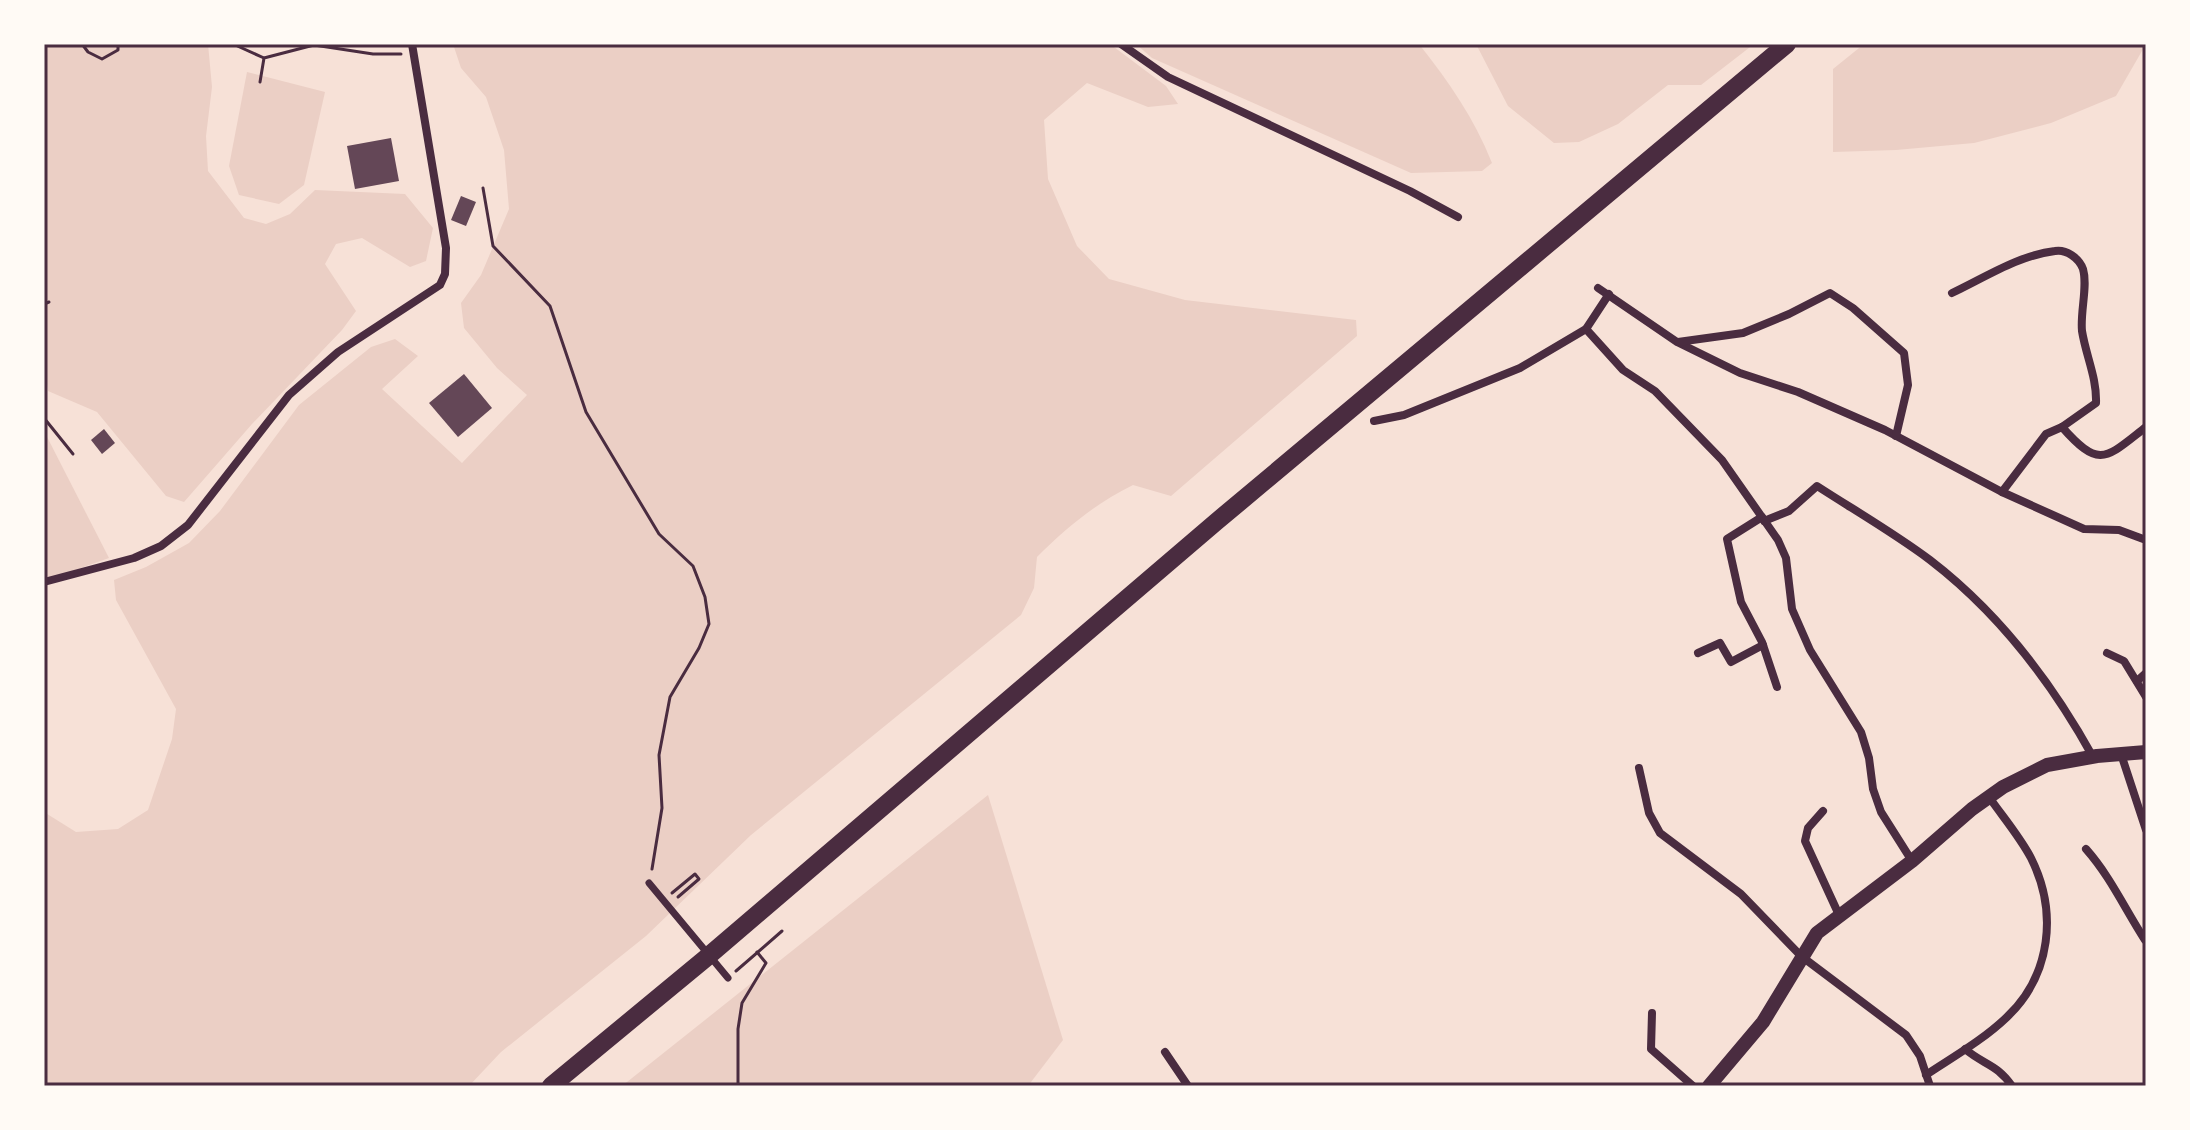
<svg xmlns="http://www.w3.org/2000/svg" width="2190" height="1130" font-family="Cabin,sans-serif">
  <style>
    .green { fill: #ebcfc5 }
    .building { fill: #644757 }
    .lines { fill: none; stroke-linecap: round; stroke-linejoin: round }
    .path { stroke: #4a2c40; stroke-width: 3 }
    .pedestrian { stroke: #4a2c40; stroke-width: 7 }
    .minor { stroke: #4a2c40; stroke-width: 8 }
    .tertiary { stroke: #4a2c40; stroke-width: 14 }
    .trunk { stroke: #4a2c40; stroke-width: 18 }
    .neatline { fill: none; stroke: #4a2c40; stroke-width: 3 }
  </style>
  <rect width="100%" height="100%" fill="#f7e1d7"/>
  <g class="green">
    <path d="M44,44H208L212,87L206,136L208,171L244,218L266,224L290,214L315,190L405,194L433,228L426,261L410,267L362,238L336,244L325,264L356,311L342,330L252,424L184,502L166,496L97,412L48,391L44,364Z"/>
    <path d="M453,44H1110L1166,86L1178,104L1148,107L1087,83L1044,120L1048,179L1077,246L1109,279L1185,300L1356,320L1357,336L1171,496L1133,485C1096,503 1066,528 1037,557L1034,588L1021,615L751,835L646,936L501,1052L469,1086H44V812L76,832L118,829L148,810L172,739L176,709L116,600L114,580L146,567L189,543L220,511L299,405L371,347L395,339L418,356L382,389L462,463L527,395L497,368L464,328L461,303L481,275L509,209L504,150L486,97L461,68Z"/>
    <path d="M1136,44H1419C1449,82 1474,118 1492,163L1482,171L1411,173L1152,58Z"/>
    <path d="M1476,44H1754L1701,85H1668L1618,124L1579,142L1554,143L1508,106Z"/>
    <path d="M1864,44H2146L2116,96L2051,123L1974,143L1896,150L1833,152V69Z"/>
    <path d="M247,72L325,92L304,185L279,204L239,195L229,166Z"/>
    <path d="M44,431L109,558L44,581Z"/>
    <path d="M988,795L1063,1040L1028,1086H622Z"/>
  </g>
  <g class="building">
    <path d="M391,138L399,181L355,189L347,146Z"/>
    <path d="M461,196L476,202L466,226L451,220Z"/>
    <path d="M464,374L492,408L458,437L429,403Z"/>
    <path d="M104,429L115,443L102,454L91,440Z"/>
  </g>
  <g class="lines">
    <g class="path">
      <path d="M82,44L88,52L102,59L118,50V44"/>
      <path d="M197,44H225"/>
      <path d="M233,44L264,58"/>
      <path d="M260,82L264,58L314,45L373,54H401"/>
      <path d="M483,188L493,246L550,306L586,412L659,534L693,566L705,597L709,624L699,648L670,697L659,755L662,808L652,869"/>
      <path d="M44,304L49,302"/>
      <path d="M44,418L73,454"/>
      <path d="M672,893L695,874L699,879L678,897"/>
      <path d="M736,971L782,931"/>
      <path d="M738,1086V1029L742,1003L766,963L757,952"/>
    </g>
    <path class="pedestrian" d="M649,883L728,978"/>
    <g class="minor">
      <path d="M1121,44L1168,77L1410,191L1458,217"/>
      <path d="M1598,288L1677,342L1740,373L1798,392L1885,430L2002,492L2084,529L2119,530L2146,540"/>
      <path d="M1952,293C1984,278 2019,255 2055,251C2066,249 2079,258 2083,269C2088,286 2080,312 2082,331C2086,356 2097,378 2096,403L2062,427L2046,434L2002,492"/>
      <path d="M1586,329L1623,370L1655,391L1722,460L1778,540L1786,558L1792,609L1810,650L1861,732L1869,758L1873,789L1881,812L1912,861"/>
      <path d="M1678,342L1743,333L1789,314L1830,293L1853,308L1904,353L1908,385L1896,436"/>
      <path d="M1374,421L1404,415L1520,368L1586,329L1609,294"/>
      <path d="M2062,427C2100,470 2106,458 2146,427"/>
      <path d="M1762,517L1727,539L1741,602L1762,642L1777,687"/>
      <path d="M1764,521L1789,511L1817,486C1854,510 1894,533 1930,560C1999,613 2051,681 2093,757"/>
      <path d="M44,582L134,558L161,546L188,525L289,395L338,352L440,285L445,274L446,248L412,44"/>
      <path d="M1698,653L1720,643L1731,662L1763,645"/>
      <path d="M2107,653L2124,661L2146,697"/>
      <path d="M2137,681L2146,673"/>
      <path d="M2121,754L2146,830"/>
      <path d="M1639,768L1649,813L1660,833L1741,894L1801,956L1906,1035L1920,1056L1930,1086"/>
      <path d="M1823,811L1808,828L1805,841L1839,915"/>
      <path d="M2086,849C2110,876 2125,909 2145,940"/>
      <path d="M1652,1013L1651,1049L1693,1086"/>
      <path d="M1965,1049C1984,1065 1997,1064 2012,1086"/>
      <path d="M1165,1052L1188,1086"/>
      <path d="M1926,1075C1953,1057 1983,1040 2007,1017C2051,975 2058,912 2031,858C2020,837 2003,817 1989,797"/>
    </g>
    <path class="tertiary" d="M1709,1086L1763,1022L1817,933L1912,861L1972,809L2003,787L2047,765L2097,756L2146,752"/>
    <path class="trunk" d="M551,1086L706,958L1216,522L1787,44"/>
  </g>
  <rect width="2190" height="1130" fill="none" stroke="#fffaf5" stroke-width="92"/>
  <rect x="46" y="46" width="2098" height="1038" class="neatline"/>
</svg>
